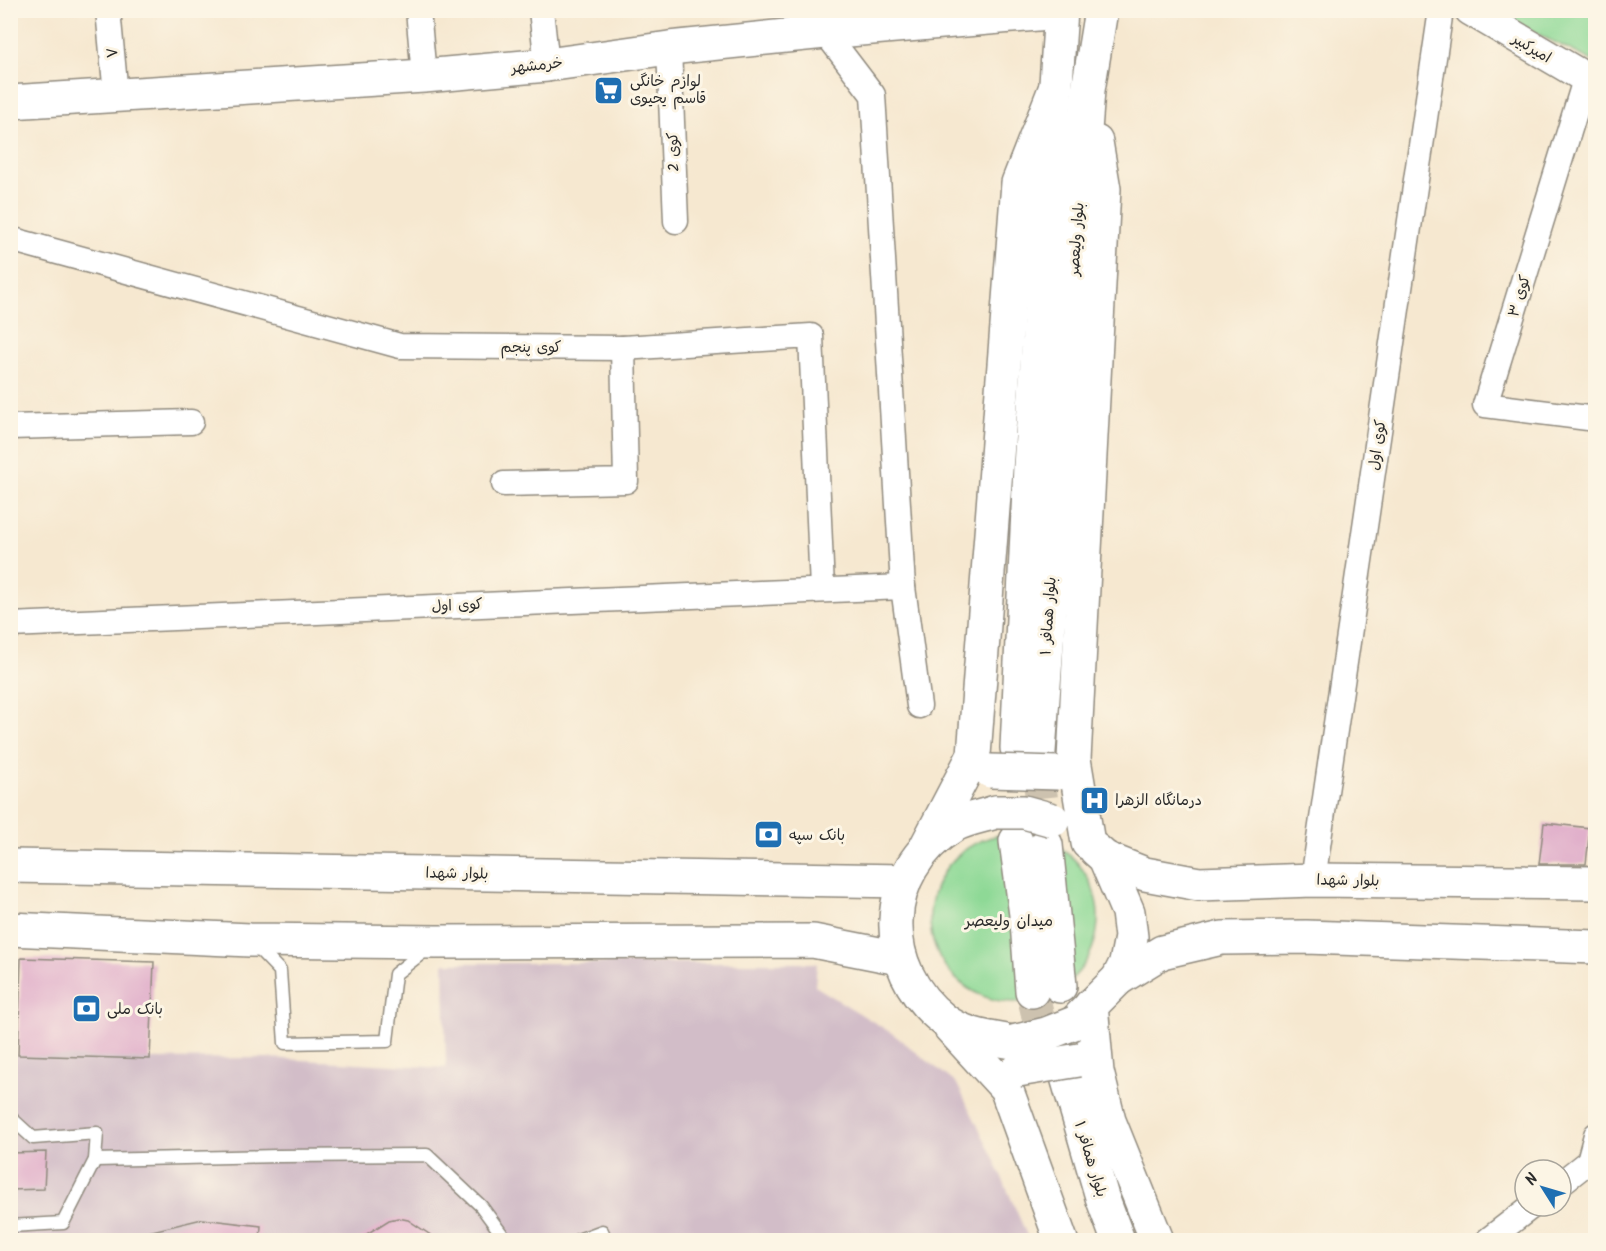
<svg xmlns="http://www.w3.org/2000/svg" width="1606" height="1251" font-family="Kalam,'Playpen Sans Arabic',sans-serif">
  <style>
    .industrial { fill: #d2bdc8 }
    .green { fill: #8ed996; stroke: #5c8260; stroke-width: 1.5 }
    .building { fill: #e1b0cb }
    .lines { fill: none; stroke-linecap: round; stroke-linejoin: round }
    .primary-tunnel { stroke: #cdc2af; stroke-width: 33; stroke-dasharray: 33 16; stroke-linecap: butt }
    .service-casing { stroke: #908a7e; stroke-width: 15 }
    .minor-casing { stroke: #908a7e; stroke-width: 27 }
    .tertiary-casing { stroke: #908a7e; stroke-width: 33 }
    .secondary-casing { stroke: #908a7e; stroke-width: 36 }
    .primary-casing { stroke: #908a7e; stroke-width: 36 }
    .service { stroke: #fff; stroke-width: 12 }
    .minor { stroke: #fff; stroke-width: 24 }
    .tertiary { stroke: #fff; stroke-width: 30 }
    .secondary { stroke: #fff; stroke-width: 33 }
    .primary { stroke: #fff; stroke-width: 33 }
    .primary-bridge-casing { stroke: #908a7e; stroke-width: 36; stroke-linecap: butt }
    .primary-bridge { stroke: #fff; stroke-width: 33 }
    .labels { text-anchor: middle; stroke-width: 6; stroke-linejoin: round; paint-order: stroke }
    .street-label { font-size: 15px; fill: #2b2b2b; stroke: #fcf5e5 }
    .poi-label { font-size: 15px; fill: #2b2b2b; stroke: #fcf5e5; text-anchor: start }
    .neighbourhood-label { font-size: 16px; fill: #2b2b2b; stroke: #fcf5e5 }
  </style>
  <rect width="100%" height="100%" fill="#fcf5e5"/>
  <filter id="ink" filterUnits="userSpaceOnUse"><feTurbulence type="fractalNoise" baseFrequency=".0167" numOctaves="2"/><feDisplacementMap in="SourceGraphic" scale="12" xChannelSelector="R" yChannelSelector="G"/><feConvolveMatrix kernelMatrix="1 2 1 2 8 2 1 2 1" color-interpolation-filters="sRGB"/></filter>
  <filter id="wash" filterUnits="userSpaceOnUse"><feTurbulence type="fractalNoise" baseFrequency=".008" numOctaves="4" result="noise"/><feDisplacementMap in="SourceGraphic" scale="24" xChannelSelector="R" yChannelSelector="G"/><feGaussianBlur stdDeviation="1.35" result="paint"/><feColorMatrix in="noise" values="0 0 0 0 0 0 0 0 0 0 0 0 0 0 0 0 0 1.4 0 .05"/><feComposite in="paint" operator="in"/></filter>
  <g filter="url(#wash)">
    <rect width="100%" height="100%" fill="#f6e8d0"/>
    <path class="industrial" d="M444,963H817L815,986L893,1034L957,1084L994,1159L1029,1240H11L10,1054L150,1059L267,1058L446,1068Z"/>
    <g class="green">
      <path d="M1490,11H1595V62Z"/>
      <circle cx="1014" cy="918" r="84"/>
    </g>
    <g id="blocks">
      <g class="building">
        <path d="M1544,823L1590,828L1586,864H1539Z"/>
        <path d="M21,958L154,962L150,1059L18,1055Z"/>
        <path d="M46,1152L44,1189L10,1190V1153Z"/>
        <path d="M398,1218L408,1220L438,1240H357L389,1220Z"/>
        <path d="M202,1219L261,1226L260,1240H149L148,1232Z"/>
      </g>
    </g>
  </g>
  <g filter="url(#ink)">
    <use href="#blocks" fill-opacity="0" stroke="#908a7e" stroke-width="1.5"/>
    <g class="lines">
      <g class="primary-tunnel">
        <path d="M1038,765L1046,843"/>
        <path d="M1032,991L1049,1062"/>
      </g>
      <defs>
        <g id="service">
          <path d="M255,945L280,971L285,1043L387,1041L395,974L427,949"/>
          <path d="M10,1117L33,1138L97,1133L95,1160L63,1223L10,1226"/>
          <path d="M95,1160L278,1156L427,1155L481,1206L506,1240"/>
          <path d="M578,1240L602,1231L606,1240"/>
        </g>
        <g id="minor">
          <path d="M108,10L116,95"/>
          <path d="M418,10L424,76"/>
          <path d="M541,10L547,65"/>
          <path d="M821,10L825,32L873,95L903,587L919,706"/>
          <path d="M669,48L676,221"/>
          <path d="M1585,80L1485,405L1596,419"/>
          <path d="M10,239L400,346L623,348L811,336L822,589"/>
          <path d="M10,427L191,422"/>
          <path d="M504,484L626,481L623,348"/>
          <path d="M10,625L903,587"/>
          <path d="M1313,880L1441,10"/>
          <path d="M1561,1183L1589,1161L1596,1135"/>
          <path d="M1488,1240L1532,1206"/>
        </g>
        <path id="tertiary" d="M1470,10L1596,84"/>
        <path id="secondary" d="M10,102L424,76L547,65L669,48L825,32L1061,12"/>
        <g id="primary">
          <path d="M1017,748L1030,467L1061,10"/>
          <path d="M1038,765L1088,90L1101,10"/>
          <path d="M996,812C983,816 965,819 953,826C880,871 877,968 944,1020C963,1035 990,1038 1013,1042"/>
          <path d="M1016,841L1027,922L1032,991"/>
          <path d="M1088,843L1074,759L1104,189L1096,142"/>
          <path d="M1046,845L1060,986"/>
          <path d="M926,847L974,755L1018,183L1055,89"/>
          <path d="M1105,858L1145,874L1199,884L1313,880L1596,883"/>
          <path d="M10,866L904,881"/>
          <path d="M10,929L250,940L436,942L813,941L899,958"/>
          <path d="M1118,979L1162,952L1222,938L1306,937L1596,947"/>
          <path d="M1091,1005L1097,1072L1109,1121L1157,1240"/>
          <path d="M1074,1023L1118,979L1126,963L1131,937L1128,912L1105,858L1096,850"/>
          <path d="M950,1027L1006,1088L1061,1240"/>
          <path d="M1067,1077L1102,1197L1118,1240"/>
        </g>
      </defs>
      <use href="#service" class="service-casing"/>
      <use href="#minor" class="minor-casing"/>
      <use href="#tertiary" class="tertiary-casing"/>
      <use href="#secondary" class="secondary-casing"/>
      <use href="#primary" class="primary-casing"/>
      <use href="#service" class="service"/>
      <use href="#minor" class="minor"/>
      <use href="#tertiary" class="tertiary"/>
      <use href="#secondary" class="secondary"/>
      <use href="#primary" class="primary"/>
      <defs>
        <g id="primary-bridge">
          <path d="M990,771L1058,773"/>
          <path d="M996,812H1024L1053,820"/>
          <path d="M1013,1042L1046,1034L1074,1023"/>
          <path d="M1018,1070L1079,1060"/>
        </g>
      </defs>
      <use href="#primary-bridge" class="primary-bridge-casing"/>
      <use href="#primary-bridge" class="primary-bridge"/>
    </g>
  </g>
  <defs>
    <symbol id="supermarket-square" viewBox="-11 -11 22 22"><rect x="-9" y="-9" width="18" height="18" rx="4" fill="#1f6fb2" stroke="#fcf5e5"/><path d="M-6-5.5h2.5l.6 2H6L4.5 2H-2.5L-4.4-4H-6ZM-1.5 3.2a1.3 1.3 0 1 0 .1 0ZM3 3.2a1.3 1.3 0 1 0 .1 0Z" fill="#fff"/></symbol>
    <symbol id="hospital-square" viewBox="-11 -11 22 22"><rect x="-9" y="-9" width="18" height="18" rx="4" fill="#1f6fb2" stroke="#fcf5e5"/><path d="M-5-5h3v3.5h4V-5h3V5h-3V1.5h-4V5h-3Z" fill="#fff"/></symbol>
    <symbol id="bank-square" viewBox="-11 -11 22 22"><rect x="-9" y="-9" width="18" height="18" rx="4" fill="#1f6fb2" stroke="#fcf5e5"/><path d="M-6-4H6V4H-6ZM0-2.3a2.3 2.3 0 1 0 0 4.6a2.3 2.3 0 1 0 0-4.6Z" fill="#fff"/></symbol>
  </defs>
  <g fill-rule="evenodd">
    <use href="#supermarket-square" x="592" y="74" width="33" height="33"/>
    <use href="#hospital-square" x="1078" y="784" width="33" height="33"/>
    <use href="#bank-square" x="752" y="818" width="33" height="33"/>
    <use href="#bank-square" x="70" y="992" width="33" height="33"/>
  </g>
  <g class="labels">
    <g class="street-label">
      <text transform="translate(1532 48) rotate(31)" y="5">امیرکبیر</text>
      <text transform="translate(112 53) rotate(-95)" y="5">۷</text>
      <text transform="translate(537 65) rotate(-6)" y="5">خرمشهر</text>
      <text transform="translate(673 152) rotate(-92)" y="5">کوی 2</text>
      <text transform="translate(1076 239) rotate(-86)" y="5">بلوار ولیعصر</text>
      <text transform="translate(1519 296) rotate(-73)" y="5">کوی ۳</text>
      <text x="531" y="352">کوی پنجم</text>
      <text transform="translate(1377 445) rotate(-82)" y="5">کوی اول</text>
      <text transform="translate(457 605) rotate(-3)" y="5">کوی اول</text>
      <text transform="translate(1048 616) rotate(-86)" y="5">بلوار همافر ۱</text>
      <text transform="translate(457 873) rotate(1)" y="5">بلوار شهدا</text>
      <text transform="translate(1348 880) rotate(1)" y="5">بلوار شهدا</text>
      <text transform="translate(1091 1159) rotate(73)" y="5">بلوار همافر ۱</text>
    </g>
    <g class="poi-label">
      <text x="630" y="86">لوازم خانگی<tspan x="630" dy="17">قاسم یحیوی</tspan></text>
      <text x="1115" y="805">درمانگاه الزهرا</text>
      <text x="789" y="840">بانک سپه</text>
      <text x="107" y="1014">بانک ملی</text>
    </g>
    <g class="neighbourhood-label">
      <text x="1009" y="926">میدان ولیعصر</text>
    </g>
  </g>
  <rect width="1606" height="1251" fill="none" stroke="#fcf5e5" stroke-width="36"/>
  <g transform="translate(1543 1188) rotate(307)"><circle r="28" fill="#fcf5e5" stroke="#a8a49b" stroke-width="1.5"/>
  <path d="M0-4.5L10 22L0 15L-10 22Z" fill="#1f6fb2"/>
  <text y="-9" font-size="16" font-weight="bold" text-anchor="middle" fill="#2b2b2b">N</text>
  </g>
</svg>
